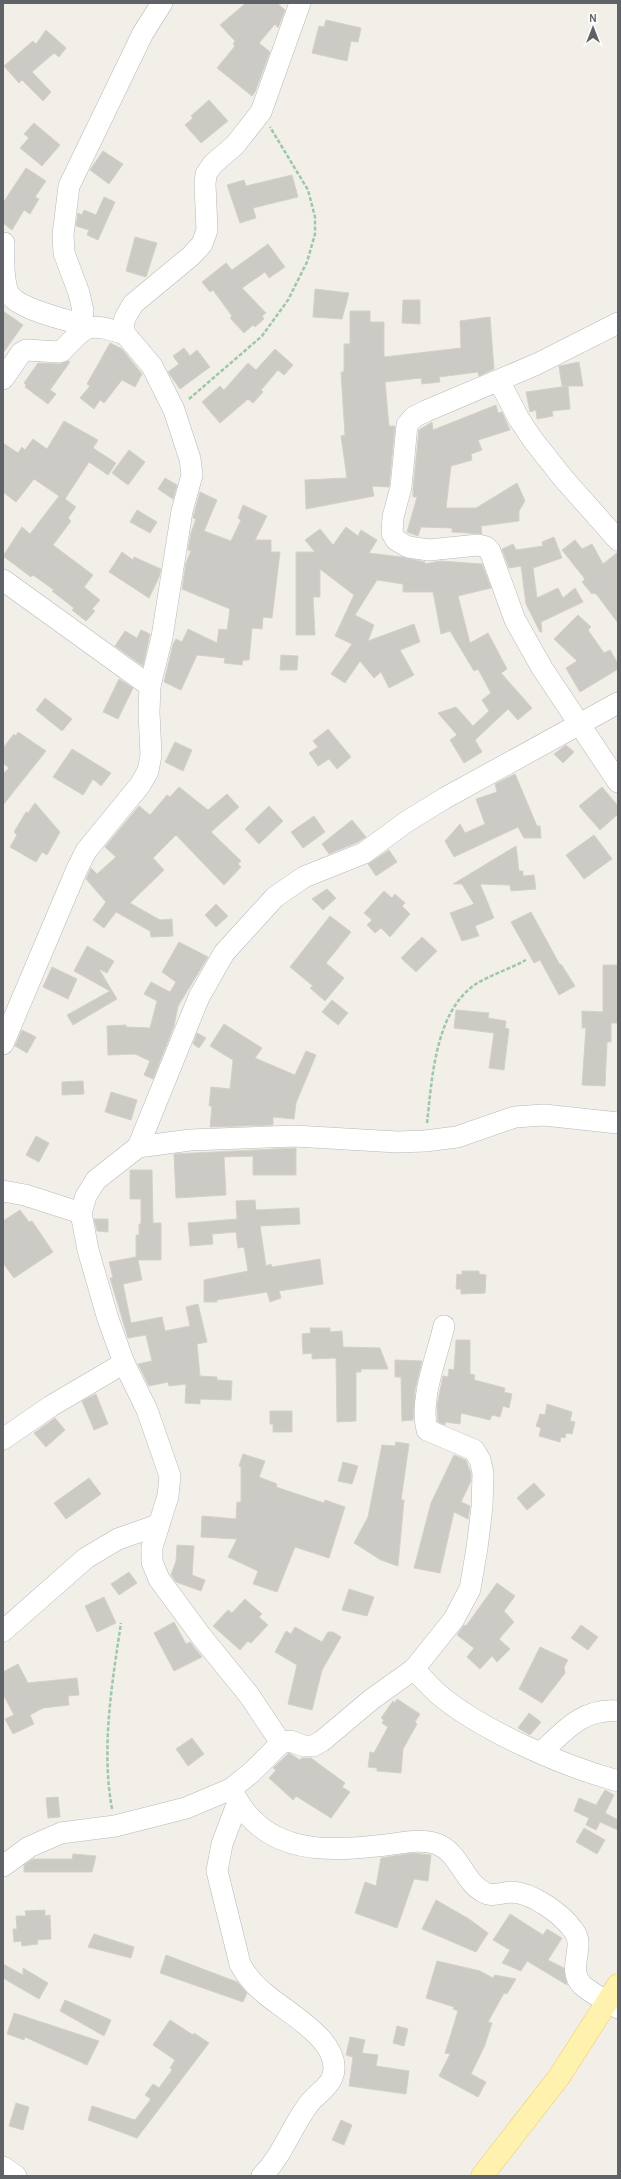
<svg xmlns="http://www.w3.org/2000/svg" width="621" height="2179" font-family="Karla,sans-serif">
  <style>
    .building { fill: #cccac5; stroke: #d6d1c6 }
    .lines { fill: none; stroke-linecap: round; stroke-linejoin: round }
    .minor-casing { stroke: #b5b8bc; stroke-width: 22 }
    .major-casing { stroke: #f2c960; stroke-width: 23 }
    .path { stroke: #9cc7a9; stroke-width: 2.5; stroke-dasharray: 4 2; stroke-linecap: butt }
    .minor { stroke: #fff; stroke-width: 21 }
    .major { stroke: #fff2af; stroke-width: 22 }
  </style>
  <rect width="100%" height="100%" fill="#f1efe8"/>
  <g class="building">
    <path d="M246,3H277L285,10L278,28L275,24L259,43L270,52L255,92L252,96L217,68L235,46L233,44L235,41L220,25Z"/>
    <path d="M326,20L361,28L358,42L351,41L347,61L312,53L319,26L324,27Z"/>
    <path d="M46,30L66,48L59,57L54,53L32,72L51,92L43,101L22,80L19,83L4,66L33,41L36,44Z"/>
    <path d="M209,100L228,121L201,143L185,125L193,118L191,116Z"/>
    <path d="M34,123L60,145L42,166L20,148L29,138L24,134Z"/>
    <path d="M103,151L123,164L109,184L90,170Z"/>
    <path d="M26,168L46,181L35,197L39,199L30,214L24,210L12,230L3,223V203Z"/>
    <path d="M292,175L298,197L253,208L256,218L240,223L227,185L244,180L246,186Z"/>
    <path d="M104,197L115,202L98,240L87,235L89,230L76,226L78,213L82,215L84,210L96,215Z"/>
    <path d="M135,237L157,243L146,277L126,271Z"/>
    <path d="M268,244L285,267L269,278L265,272L242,288L266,313L262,316L264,319L255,327L253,325L244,333L230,318L232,316L213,290L210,292L202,282L226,263L232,270Z"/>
    <path d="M315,289L349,293L342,319L313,317Z"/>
    <path d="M403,300H420V324L402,323Z"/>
    <path d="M3,311L23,325L3,353Z"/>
    <path d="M350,311H370V322H384V357L461,348L460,321L490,317L494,369L479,376L478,372L439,377L440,382L422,384L421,378L385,382L389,426H395L389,487L372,486L374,496L306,509L305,480L347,478L341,436L345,435L341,372H344V344H350Z"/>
    <path d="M110,343L122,349L142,374L135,387L122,380L104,403L100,400L94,409L80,398L90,386L87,384Z"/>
    <path d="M184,348L190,356L197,350L210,367L180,389L168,372L179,364L173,356Z"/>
    <path d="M275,349L293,365L284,375L278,370L261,390L263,392L253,403L248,399L220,423L202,402L220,386L224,390L248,363L256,370Z"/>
    <path d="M69,361L70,362L50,390L56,394L48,404L25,387L26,385L24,383L38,363L59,364Z"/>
    <path d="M579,362L583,386H562L559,366Z"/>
    <path d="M568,386L570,409L552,411L553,416L537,419L536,410L530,412L526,392Z"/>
    <path d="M496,405L498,413L502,412L510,430L478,440L482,450L471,454L472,460L451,466L446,508H476L517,483L525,501L519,511V521L481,526L482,534L452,532V528L421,527L418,536L407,532L417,497H413V489L419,430L432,422L433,430Z"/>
    <path d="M64,421L98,440L93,448L116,463L108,475L89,462L65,499L76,507L68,518L71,521L53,545L93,575L84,587L100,600L92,609L95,611L86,621L72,610L74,608L52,591L54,590L33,575L31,577L3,556L22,527L30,534L59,496L34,479L16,502L3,492V443L18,453L22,447L25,450L33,439L47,449Z"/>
    <path d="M129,450L145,462L128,485L112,473Z"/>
    <path d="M165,478L177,485L173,499L158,489Z"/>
    <path d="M200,492L217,500L204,531L231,541L241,520L238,518L243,505L267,516L255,540H271V552H280L272,618L263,617L262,629L252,628L249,660H243L242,665L224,663L225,658L197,655L181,690L164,682L173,644L176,639L182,642L188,629L217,643L219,629L227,630L230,609L182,589L186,563L191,551L188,550L191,533L196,519L193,518L194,514Z"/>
    <path d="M137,510L157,522L150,533L130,522Z"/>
    <path d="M346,527L358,536L361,530L377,540L369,553L401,557L425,562V564L440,561L482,564L491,588L458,596L470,643L488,633L507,669L501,673L532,708L518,720L508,709L475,740L482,752L464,763L450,740L457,735L438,713L456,707L473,726L489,711L482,700L491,693L478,669L474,671L450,631L441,634L433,592H403V584L377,580L355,615L374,625L368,641L414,624L420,642L400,650L414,675L389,688L381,672L374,678L360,661L345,683L331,674L352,644L335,636L354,595L320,569V597H313L315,635H296V552H315L305,540L320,529L333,545Z"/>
    <path d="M554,537L562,558L533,568L537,598L558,588L563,598L575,588L583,602L541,622L542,632H540L526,604L521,566L509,568L502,549L513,544L516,550L543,546L542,542Z"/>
    <path d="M575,540L582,549L592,544L603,564L618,552V623L597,595L594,593L592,594L582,582L585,579L562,550Z"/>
    <path d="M122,552L133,560L134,557L161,569L159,577L149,598L109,572Z"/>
    <path d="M578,615L591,627L588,630L604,653L610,650L618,664V669L580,692L566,668L577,661L554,639Z"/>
    <path d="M141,630L150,634L143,666L115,646L125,631L137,638Z"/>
    <path d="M281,655L298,656L297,670H280Z"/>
    <path d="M119,679L133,688L118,719L103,712Z"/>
    <path d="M45,698L72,719L62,731L36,710Z"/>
    <path d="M328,729L351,757L337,769L329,759L318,766L309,753L318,747L313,741Z"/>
    <path d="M18,732L46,751L3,805V774L9,768L3,763V748L14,734L16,736Z"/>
    <path d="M175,742L192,750L183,771L165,762Z"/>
    <path d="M566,745L574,752L563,763L554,754Z"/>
    <path d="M72,749L111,773L101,786L93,779L83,795L53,777Z"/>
    <path d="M515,774L537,826H540L541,838H524L518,827L454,857L445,841L460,824L465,833L485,824L476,799L497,792L495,784Z"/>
    <path d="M179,787L208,810L227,794L239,807L211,832L241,861L238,864L241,867L224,885L176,835L153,858L164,870L130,903L160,920L172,919L173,936L151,937L150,931L116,912L104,928L93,920L106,902L86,879L91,868L97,874L116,857L105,847L139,806L150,815L167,795L170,797Z"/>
    <path d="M602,787L618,806V814L600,830L579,806Z"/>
    <path d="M35,803L60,832L47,855L42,852L36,862L10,847L17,835L14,832L26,812L28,813Z"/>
    <path d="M269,806L283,821L259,844L245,829Z"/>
    <path d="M314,816L325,832L303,848L291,832Z"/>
    <path d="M352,820L366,837L358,842L329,854L322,844Z"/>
    <path d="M594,835L612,859L584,879L566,855Z"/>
    <path d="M516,846L519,871H523V876L534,875L536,889L511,891L510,885L480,884L494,918L475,926L479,936L462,941L450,913L474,904L462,884H453Z"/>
    <path d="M389,850L397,862L376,876L368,864Z"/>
    <path d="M327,889L336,898L323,910L312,899Z"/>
    <path d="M384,891L392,898L395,894L405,903L402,906L410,914L390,937L381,928L375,933L367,925L372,920L364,913Z"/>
    <path d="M216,904L228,916L216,927L205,915Z"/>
    <path d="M531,912L560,965L561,964L575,986L559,995L540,960L534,963L511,922Z"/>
    <path d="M330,916L351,932L326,963L344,978L325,1001L310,988L313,986L290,967Z"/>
    <path d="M422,937L437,951L416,972L401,958Z"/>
    <path d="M179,942L208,957L178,1006L174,1026L153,1079L144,1075L150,1061L135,1054L108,1055L107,1026L126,1025V1027L150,1028L157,1001L144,994L151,982L170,992L176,982L162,972Z"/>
    <path d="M87,946L114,961L107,973L99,969L117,999L73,1025L67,1015L110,991L74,971Z"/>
    <path d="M603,965H618V1023H611V1042H607L605,1086L582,1085L586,1028H582V1011L603,1012Z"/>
    <path d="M52,967L77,979L68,999L43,987Z"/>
    <path d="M332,1000L348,1013L338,1025L322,1012Z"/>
    <path d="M456,1010L489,1013L488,1018L506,1021L505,1028L509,1029L504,1070L489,1068L494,1033L454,1028Z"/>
    <path d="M224,1024L262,1048L255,1058L295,1075L306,1051L316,1055L296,1103L294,1119L273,1117V1125L210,1127L212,1106H209L211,1087L230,1089L233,1060L210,1046Z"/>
    <path d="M22,1030L36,1037L27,1053L15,1046Z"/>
    <path d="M197,1033L206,1038L199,1048L193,1044Z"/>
    <path d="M83,1081L84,1094L62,1095V1082Z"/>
    <path d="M111,1092L137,1100L131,1120L105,1112Z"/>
    <path d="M36,1136L49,1143L39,1162L26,1155Z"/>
    <path d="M296,1148V1175H253V1156L224,1157L226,1195L176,1198L174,1154Z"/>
    <path d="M130,1170H152L153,1223H161V1260H138L142,1280L123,1284L131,1323L162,1317L165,1331L190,1326L186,1307L198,1304L207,1342L197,1344L200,1376L217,1377V1380L232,1381L231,1400L200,1399V1404L185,1403L186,1384L169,1386L168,1382L149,1386L138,1364L152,1361L146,1335L128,1338L110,1278H113L109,1262L136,1257V1235H139V1224H141V1199H130Z"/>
    <path d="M255,1200L256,1210L299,1208L300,1224L260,1226L266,1266L271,1264L272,1267L320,1259L323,1284L279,1291L281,1298L270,1302L267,1292L217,1300V1302H204V1280L248,1271L244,1247L238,1248L236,1232L212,1234L213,1244L190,1246L188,1223L237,1219L236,1201Z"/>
    <path d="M20,1210L29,1222L32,1221L53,1252L14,1278L3,1263V1221Z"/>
    <path d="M94,1219H108V1232L97,1231Z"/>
    <path d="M462,1271H479V1274L486,1275L485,1293L461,1294V1289H456L457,1274L462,1275Z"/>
    <path d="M310,1328H330V1332L342,1331L343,1347L380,1348L388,1369H361V1372H356V1421L337,1422L336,1358L312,1359V1353L303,1354L302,1334L311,1333Z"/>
    <path d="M456,1340H470V1374L475,1375L474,1380L505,1388L504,1392L512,1394L509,1408L503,1406L500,1417L492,1415L490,1420L461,1413L460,1424L445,1422V1425L438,1422L437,1406L443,1376L448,1377L449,1369L454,1370Z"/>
    <path d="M395,1360L422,1361L415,1390L413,1420L402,1421L401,1377H395Z"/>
    <path d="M96,1394L108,1424L94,1430L82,1401Z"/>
    <path d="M547,1404L572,1412L570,1421L575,1422L572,1434L566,1433L565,1438L561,1437L560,1442L539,1436L541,1428L536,1426L540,1414L545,1415Z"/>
    <path d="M270,1411H292V1432H273V1424H270Z"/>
    <path d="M55,1418L65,1430L46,1447L34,1433Z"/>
    <path d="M396,1442L409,1444L401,1500H404L398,1566L381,1560L354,1543L368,1517L382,1445L395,1446Z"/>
    <path d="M243,1454L265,1461L259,1477L277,1484L276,1487L324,1503L325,1500L345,1507L329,1558L295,1547L277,1592L253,1584L258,1571L228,1557L237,1539L201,1537L202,1516L236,1519L237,1502H241V1467L239,1466Z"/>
    <path d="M454,1455L466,1460L471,1474V1481L461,1502L470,1506L468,1519L454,1512L440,1573L414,1568L431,1503Z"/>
    <path d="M343,1462L358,1466L352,1484L338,1481Z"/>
    <path d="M89,1478L101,1494L66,1519L54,1503Z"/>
    <path d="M534,1483L545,1495L527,1510L517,1498Z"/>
    <path d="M177,1545L194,1546L192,1575L205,1580L201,1591L176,1582L171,1575L176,1561Z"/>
    <path d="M129,1572L137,1583L119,1595L111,1584Z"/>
    <path d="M497,1583L515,1596L504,1611L514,1622L499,1639L510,1649L497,1662L492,1656L480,1669L467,1657L474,1648L457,1635L464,1625L466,1626Z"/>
    <path d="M349,1589L374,1597L367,1616L342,1610Z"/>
    <path d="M104,1597L116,1623L97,1632L85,1606Z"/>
    <path d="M245,1599L262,1614L259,1617L268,1625L251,1643L248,1641L240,1650L213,1626L228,1610L232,1613Z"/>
    <path d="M174,1622L186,1644L190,1642L202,1657L174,1671L154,1633Z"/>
    <path d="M581,1625L598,1637L588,1650L571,1638Z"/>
    <path d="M295,1627L322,1642L328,1632H333L341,1637L322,1670L312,1710L288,1704L297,1665L275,1652L286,1631L291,1634Z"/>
    <path d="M540,1647L568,1660L564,1667L565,1673L542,1703L519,1689Z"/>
    <path d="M18,1664L28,1683L77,1678L79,1695L68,1696L69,1705L43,1708L30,1715L34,1724L13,1734L5,1719L14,1715L3,1694V1672Z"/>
    <path d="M397,1699L420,1714L415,1722L417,1724L403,1749L401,1773L377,1771V1768L368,1767L370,1752L374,1753L388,1727L382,1723L384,1720L381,1718L393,1701L395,1703Z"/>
    <path d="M529,1713L541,1722L530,1735L518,1728Z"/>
    <path d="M192,1738L204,1754L188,1766L176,1749Z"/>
    <path d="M289,1753L300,1760L302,1758H311L345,1783L342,1787L350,1792L331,1818L296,1796L293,1800L269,1778L276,1770L273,1768Z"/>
    <path d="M605,1790L614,1795L605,1813L618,1820V1830L600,1822L596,1830L586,1825L589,1818L574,1811L579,1798L596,1805Z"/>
    <path d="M58,1797L60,1817L48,1818L46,1798Z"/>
    <path d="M584,1828L605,1840L597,1854L576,1842Z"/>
    <path d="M413,1853L431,1855L428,1881L414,1879L397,1928L355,1913L365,1882L376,1886L381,1858Z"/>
    <path d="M73,1854L96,1856L92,1872H24V1865L33,1859H72Z"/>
    <path d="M436,1900L469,1919L488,1933L476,1952L422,1929Z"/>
    <path d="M45,1910V1916L50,1915L51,1939L37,1940L38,1944L22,1946L21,1941L14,1942L13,1929H17L16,1916H26L25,1911Z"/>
    <path d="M510,1914L543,1935L547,1929L562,1938L548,1960L564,1968L567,1985L527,1961L521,1971L502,1963L510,1950L493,1940Z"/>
    <path d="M94,1934L134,1947L131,1958L88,1947Z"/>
    <path d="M166,1955L237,1982L247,1993L243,2002L160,1973Z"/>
    <path d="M437,1961L480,1971L493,1978L495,1975L516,1979L507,1994L504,1993L488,2022L492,2023L485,2045L471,2074L486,2082L478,2097L439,2076L450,2054L445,2053L458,2011L453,2009L454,2007L426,1998Z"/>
    <path d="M3,1964L23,1975V1968L48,1983L39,1999L3,1978Z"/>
    <path d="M65,2000L111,2020L104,2036L60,2011Z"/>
    <path d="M14,2013L99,2041L87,2065L25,2037L24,2040L7,2034Z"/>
    <path d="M170,2020L193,2035L194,2033L209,2043L137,2138L88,2120L92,2106L135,2120L151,2099L145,2095L153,2084L159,2088L172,2070L170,2068L175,2060L153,2045Z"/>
    <path d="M397,2026L408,2029L404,2046L393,2043Z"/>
    <path d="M350,2037L365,2040L362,2053L378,2055L376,2066L409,2071L406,2094L349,2086L353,2057L346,2055Z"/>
    <path d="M16,2103L29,2107L23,2130L9,2126Z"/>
    <path d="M341,2120L352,2125L344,2145L332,2140Z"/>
  </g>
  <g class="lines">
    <defs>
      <g id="minor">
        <path d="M4,243C4,258 2,277 8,292C16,310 70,320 89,327"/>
        <path d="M618,323L537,364L426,411L414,417L407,425L401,487L393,517L392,533L396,540L408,547L429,550L478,545L486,547L490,551L515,620L542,668L618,782"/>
        <path d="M81,324L83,311L79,293L64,253L63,235L69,186L143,33L162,3"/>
        <path d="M3,379L21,353L26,350L59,352L62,351C88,323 89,323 125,334"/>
        <path d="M499,381L519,419L533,440L563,478L618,540"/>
        <path d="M3,580L150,686"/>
        <path d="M3,1044L77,869L86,851L140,785L148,771L151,755L149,712L150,686L162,637L182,511L192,475L190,459L174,410L152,366L125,334L123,325L125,318L133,304L191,256L202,244L207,230L205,184L206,174L213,164L235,145L261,112L300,3"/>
        <path d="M138,1147L199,997L224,953L275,897L304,877L364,853L406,822L445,798L618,703"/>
        <path d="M3,1191L25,1195L81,1213"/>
        <path d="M3,1439L51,1406L124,1363"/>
        <path d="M3,1631L86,1558L118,1539L158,1525"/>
        <path d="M414,1669C421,1677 429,1685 437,1693C480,1730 563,1766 618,1781"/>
        <path d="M281,1743L249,1695L201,1636L159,1579L152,1562V1547L168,1496L170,1476L147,1410L124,1363L108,1319L88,1250L81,1213L86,1196L96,1180L138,1147L190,1140L295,1136L397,1142L425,1141L457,1137L515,1117L544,1115L618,1123"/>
        <path d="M542,1752C565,1730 583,1708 618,1711"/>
        <path d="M231,1789C238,1802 245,1814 256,1823C290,1855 344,1850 386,1845C402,1843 422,1838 437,1844C460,1853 463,1882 485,1893C492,1897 504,1892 512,1892C533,1893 562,1914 574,1931C586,1947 566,1969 582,1985C592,1994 607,2001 618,2008"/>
        <path d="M238,1802L222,1844L217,1871L240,1964C246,1975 253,1984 263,1992C285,2012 346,2042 332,2078C328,2088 314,2096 308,2105C291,2128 282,2156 262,2176"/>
        <path d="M3,1866L29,1847L61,1833L115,1826L186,1808L231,1789L252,1772L281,1743L290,1741L304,1746H313L322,1741L372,1699L414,1669L454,1619L470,1589L477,1548L482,1507L483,1473L480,1460L474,1450L427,1430C419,1399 437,1357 444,1326"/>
        <path d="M3,2167L16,2176"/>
      </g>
      <path id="major" d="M482,2176L559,2077L618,1985"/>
    </defs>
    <use href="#minor" class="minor-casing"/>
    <use href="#major" class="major-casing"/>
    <g class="path">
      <path d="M189,399L262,336L288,300L307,262L315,234V217L308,190L270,127"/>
      <path d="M427,1123C432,1079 435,1011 476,984C490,975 510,969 526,960"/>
      <path d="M112,1809C101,1748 112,1683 121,1623"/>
    </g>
    <use href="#minor" class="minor"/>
    <use href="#major" class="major"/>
  </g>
  <rect width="621" height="2179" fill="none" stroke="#5f6368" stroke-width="8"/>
  <g transform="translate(593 28)" stroke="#ffffff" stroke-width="3" paint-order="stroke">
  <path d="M0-3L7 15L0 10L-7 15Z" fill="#5f6368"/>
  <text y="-6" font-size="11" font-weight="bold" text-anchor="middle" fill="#5f6368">N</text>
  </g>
</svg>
